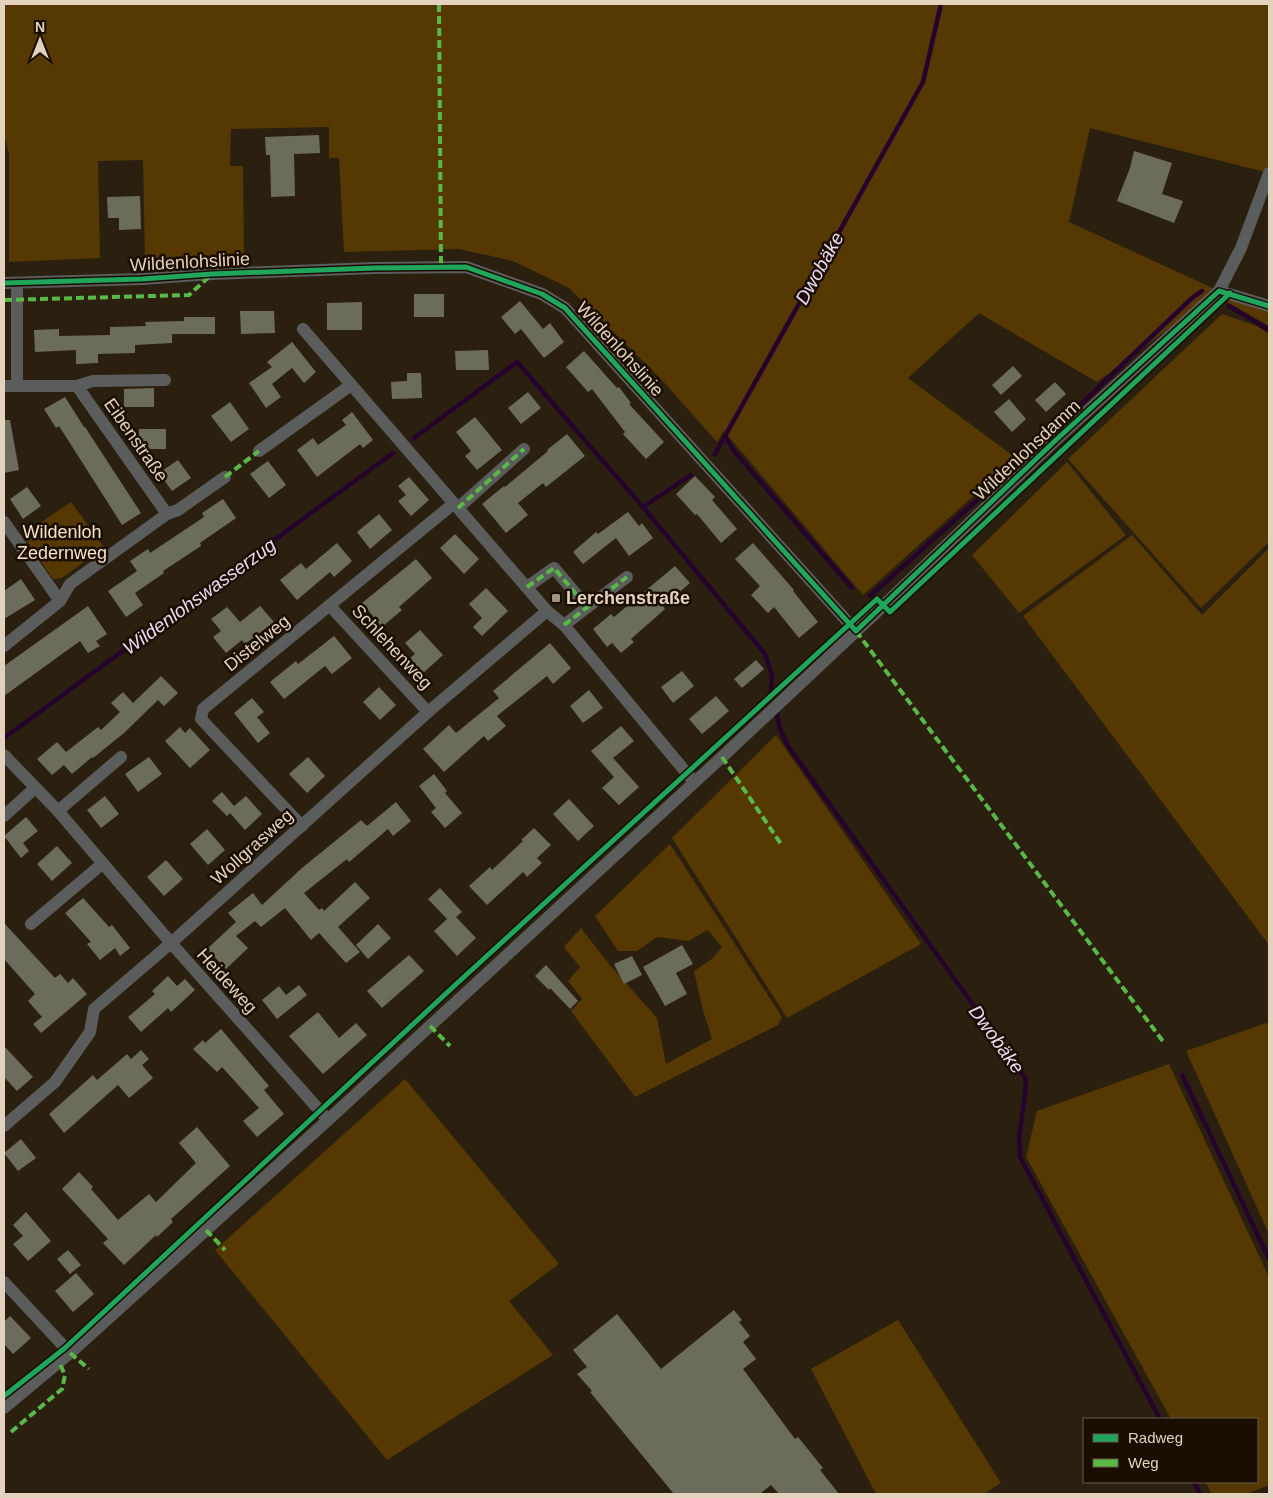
<svg xmlns="http://www.w3.org/2000/svg" width="1273" height="1498" font-family="Helvetica,sans-serif">
  <style>
    .green { fill: #553802 }
    .lines { fill: none; stroke-linecap: round; stroke-linejoin: round }
    .stream { stroke: #25032d; stroke-width: 4.5 }
    .building { fill: #6c6c5d }
    .minor { stroke: #5b5c5c; stroke-width: 12 }
    .quiet { stroke: #58b947; stroke-width: 4; stroke-dasharray: 8 4; stroke-linecap: butt }
    .cycleway-casing { stroke: #190e01; stroke-width: 8 }
    .cycleway { stroke: #20a55d; stroke-width: 5 }
    .poi-dot { fill: #a39481; stroke: #190e01; stroke-width: 2 }
    .labels { text-anchor: middle; stroke-width: 5; stroke-linejoin: round; paint-order: stroke }
    .street-label { font-size: 18px; fill: #e3d3be; stroke: #190e01 }
    .park-label { font-size: 18px; fill: #f4e2c9; stroke: #190e01 }
    .poi-label { font-size: 18px; font-weight: bold; fill: #e3d3be; stroke: #190e01; text-anchor: start }
    .water-label { font-size: 19px; font-style: italic; fill: #ecdaf3; stroke: #190e01 }
  </style>
  <rect width="100%" height="100%" fill="#2b200f"/>
  <g class="green">
    <path d="M4,4H1264L1269,6V173L1090,128L1069,222L1219,291L1097,382L979,313L908,378L1016,458L863,595L724,431L717,442L661,379L569,288L513,261L459,249L344,252L339,158H329V127L231,129L230,166H243L244,254L145,259L143,160L98,161L100,258L9,262V154L4,134Z"/>
    <path d="M1232,298L1269,310V326L1227,302Z"/>
    <path d="M1222,314L1257,326L1269,334V542L1201,608L1068,459Z"/>
    <path d="M1067,462L1126,535L1019,613L972,555Z"/>
    <path d="M71,502L104,547L62,578L53,579L22,535Z"/>
    <path d="M1132,535L1202,615L1269,548V945L1023,616Z"/>
    <path d="M776,735L921,944L787,1018L672,838Z"/>
    <path d="M670,844L782,1017L778,1025L635,1097L571,1011L582,999L568,981L580,967L564,947L581,928L608,963L657,1018L666,1064L712,1039L702,1007L694,971L713,958L722,947L708,930L688,941L657,937L637,951H618L595,916Z"/>
    <path d="M1269,1022V1234L1186,1051Z"/>
    <path d="M1169,1064L1269,1277V1485L1246,1494H1212L1205,1482H1257V1419H1171L1026,1157L1037,1111Z"/>
    <path d="M405,1079L559,1264L509,1301L553,1355L387,1460L215,1250Z"/>
    <path d="M898,1320L1001,1483L984,1494H876L811,1369Z"/>
  </g>
  <g class="lines">
    <g class="stream">
      <path d="M1229,306L1269,330"/>
      <path d="M1054,430L1192,298L1202,291"/>
      <path d="M725,436L734,451L852,588"/>
      <path d="M414,438L517,362L643,507"/>
      <path d="M715,454L923,82L941,4"/>
      <path d="M691,475L643,507L765,654L772,675L771,693"/>
      <path d="M870,596L1046,438"/>
      <path d="M776,712L780,729L788,746L1026,1079L1025,1095L1019,1137L1020,1157L1160,1419"/>
      <path d="M4,738L393,453"/>
      <path d="M1182,1075L1269,1259"/>
      <path d="M1194,1482L1200,1494"/>
      <path d="M1267,1494L1269,1493"/>
    </g>
  </g>
  <g class="building">
    <path d="M319,135L320,153L294,154L295,196L271,197L270,155H266L265,137Z"/>
    <path d="M1134,151L1172,163L1162,194L1183,201L1174,223L1117,201L1130,168Z"/>
    <path d="M140,196L141,229L119,230V218H108L107,197Z"/>
    <rect x="414" y="294" width="30" height="23"/>
    <path d="M520,301L543,329L550,323L564,342L544,358L521,329L515,334L501,317Z"/>
    <path d="M362,302V330H327V303Z"/>
    <path d="M240,311H274L275,333L241,334Z"/>
    <path d="M184,317H215V334H172V343L135,345V353L98,354V363L76,364V350L35,352L34,330L59,329V336L110,335V327L146,326L145,322L184,321Z"/>
    <path d="M292,342L316,372L304,383L292,368L272,384L281,397L266,408L249,383L272,367L267,362Z"/>
    <path d="M488,350L489,370H456L455,351Z"/>
    <path d="M584,351L617,388L619,387L631,403L629,404L664,442L646,459L623,434L625,432L592,389L588,392L566,367Z"/>
    <path d="M1013,366L1022,376L1001,395L992,385Z"/>
    <path d="M407,373H421L422,398L392,399L391,382L407,381Z"/>
    <path d="M1055,382L1066,394L1046,412L1035,400Z"/>
    <path d="M154,388V407H124V389Z"/>
    <path d="M528,392L541,408L521,424L508,408Z"/>
    <path d="M65,397L84,427H85L141,513L122,525L59,426L56,428L44,409Z"/>
    <path d="M1009,399L1026,419L1012,432L994,412Z"/>
    <path d="M230,402L249,429L231,442L211,416Z"/>
    <path d="M352,412L373,440L363,448L360,444L317,477L297,450L313,438L318,445L346,425L342,420Z"/>
    <path d="M475,417L502,450L477,470L465,456L471,451L456,432Z"/>
    <path d="M4,420H10L19,470L4,473Z"/>
    <rect x="139" y="429" width="27" height="20"/>
    <path d="M567,434L585,456L546,487L543,483L518,503L528,515L506,533L482,504L504,486L505,487L548,451L547,450Z"/>
    <path d="M178,460L191,478L172,491L159,473Z"/>
    <path d="M268,461L286,485L269,498L250,474Z"/>
    <path d="M695,476L715,497L712,500L737,529L721,543L697,514L695,515L676,494Z"/>
    <path d="M409,477L429,500L411,516L398,501L406,495L398,486Z"/>
    <path d="M27,487L41,506L23,519L10,499Z"/>
    <path d="M223,499L236,518L200,543L201,546L163,571L164,573L135,593L143,605L126,617L108,591L137,571L130,561L148,549L150,553L204,517L202,513Z"/>
    <path d="M628,512L639,526L642,523L653,538L629,556L616,538L583,564L573,552L596,532L598,534Z"/>
    <path d="M379,514L392,530L370,549L357,532Z"/>
    <path d="M455,534L479,559L464,574L440,548Z"/>
    <path d="M337,543L352,561L334,577L330,572L297,600L280,580L301,563L306,569Z"/>
    <path d="M753,543L794,590L793,591L818,622L799,638L774,607L768,613L751,595L760,586L735,559Z"/>
    <path d="M416,559L432,578L399,607L402,610L382,627L362,603Z"/>
    <path d="M675,566L690,583L663,606L665,609L631,639L634,642L621,653L612,643L607,647L593,629L611,614L614,617Z"/>
    <path d="M21,579L35,600L4,619V591Z"/>
    <path d="M486,588L508,611L482,636L473,627L482,618L469,604Z"/>
    <path d="M88,606L107,634L96,641L100,646L88,653L80,641L4,696V666Z"/>
    <path d="M260,606L274,622L245,644L242,640L226,653L213,637L221,631L211,619L227,607L240,622Z"/>
    <path d="M420,630L443,655L422,674L409,659L415,654L405,643Z"/>
    <path d="M334,636L352,658L332,674L325,666L284,699L270,682L296,661L298,664Z"/>
    <path d="M550,643L571,668L553,684L547,676L497,716L506,726L488,741L484,736L444,772L423,749L449,725L456,733L499,698L493,691Z"/>
    <path d="M756,660L764,669L742,688L734,679Z"/>
    <path d="M682,671L694,686L673,703L661,687Z"/>
    <path d="M161,676L178,693L164,706L158,700L124,733L93,758L92,757L72,774L64,765L52,775L37,759L57,742L66,752L98,727L101,730L120,712L111,703L123,692L133,703Z"/>
    <path d="M379,687L396,705L380,720L363,702Z"/>
    <path d="M589,690L603,708L583,723L570,706Z"/>
    <path d="M716,696L729,711L702,734L689,719Z"/>
    <path d="M252,698L264,712L257,717L270,733L258,743L234,713Z"/>
    <path d="M621,726L634,741L613,758L639,787L619,805L602,788L614,777L591,751Z"/>
    <path d="M180,727L185,733L190,728L210,750L190,768L165,741Z"/>
    <path d="M149,757L162,774L138,792L125,774Z"/>
    <path d="M308,757L325,776L307,793L289,774Z"/>
    <path d="M434,774L447,791L445,793L462,813L445,828L431,812L436,808L419,786Z"/>
    <path d="M222,792L234,806L246,796L262,814L245,830L230,813L227,816L212,801Z"/>
    <path d="M105,796L119,814L101,828L87,810Z"/>
    <path d="M569,799L594,826L578,841L553,814Z"/>
    <path d="M396,802L411,821L393,836L388,829L349,862L347,859L304,893L319,910L322,908L324,911L355,882L370,898L338,927L360,952L346,963L319,933L311,940L285,908L261,927L255,921L236,936L248,948L226,969L207,949L236,922L228,913L253,893L262,905L302,868L361,820L367,826Z"/>
    <path d="M26,817L38,831L23,843L29,851L21,858L4,836Z"/>
    <path d="M534,828L551,845L537,858L542,863L527,877L523,872L487,905L469,886L490,867L492,870L523,841L521,840Z"/>
    <path d="M207,829L225,850L208,865L190,844Z"/>
    <path d="M57,846L72,863L52,881L37,864Z"/>
    <path d="M166,860L183,879L164,896L147,877Z"/>
    <path d="M440,888L462,912L456,917L476,938L457,956L434,931L447,919L428,899Z"/>
    <path d="M83,898L109,927L112,925L130,948L120,956L115,948L100,960L87,944L91,942L65,913Z"/>
    <path d="M4,923L55,978L60,974L68,983L73,978L87,994L41,1033L33,1024L42,1017L28,1001L35,994L4,959Z"/>
    <path d="M378,924L391,938L368,959L356,945Z"/>
    <path d="M682,945L693,964L676,973L687,994L665,1006L643,967Z"/>
    <path d="M409,955L424,971L382,1008L367,991Z"/>
    <path d="M632,956L642,975L624,984L614,964Z"/>
    <path d="M546,965L578,1001L570,1009L550,988L549,990L535,976Z"/>
    <path d="M168,976L177,986L185,979L195,990L171,1012L168,1008L141,1032L128,1017L155,994L152,991Z"/>
    <path d="M299,985L307,995L277,1019L262,1000L279,986L286,995Z"/>
    <path d="M318,1012L339,1038L356,1023L367,1035L323,1074L289,1036Z"/>
    <path d="M221,1029L269,1086L264,1090L284,1114L257,1137L243,1121L259,1108L222,1067L217,1072L193,1049L203,1040L205,1043Z"/>
    <path d="M4,1046L33,1077L17,1091L4,1077Z"/>
    <path d="M141,1050L149,1059L142,1065L153,1078L129,1098L118,1085L64,1133L49,1114L93,1075L97,1080L127,1054L131,1059Z"/>
    <path d="M197,1127L230,1166L171,1219L173,1222L157,1237L156,1235L124,1265L103,1243L108,1239L62,1189L79,1172L93,1187L91,1189L118,1220L149,1194L156,1202L196,1163L179,1143Z"/>
    <path d="M21,1139L36,1158L18,1171L4,1153Z"/>
    <path d="M26,1212L51,1241L28,1261L13,1244L23,1236L13,1225Z"/>
    <path d="M68,1250L81,1265L70,1274L57,1259Z"/>
    <path d="M76,1273L94,1294L73,1312L55,1291Z"/>
    <path d="M734,1310L742,1320L739,1322L750,1336L743,1342L756,1359L743,1369L795,1439L798,1437L823,1468L820,1470L839,1494H779L771,1485L760,1494H674L590,1392L592,1391L577,1374L587,1367L573,1350L617,1314L661,1369Z"/>
    <path d="M10,1316L31,1338L13,1354L4,1344V1322Z"/>
  </g>
  <g class="lines">
    <g class="minor">
      <path d="M4,283L142,279L212,274L374,268L466,267L542,294L565,308L856,631"/>
      <path d="M1219,291L1269,306"/>
      <path d="M303,329L547,611L564,625L694,782"/>
      <path d="M4,386H17V283"/>
      <path d="M17,386H77L167,514"/>
      <path d="M77,386L93,381L165,380"/>
      <path d="M259,451L351,385"/>
      <path d="M458,508L524,449"/>
      <path d="M4,522L60,601"/>
      <path d="M527,587L554,568L587,607"/>
      <path d="M330,606L428,712"/>
      <path d="M564,625L627,577"/>
      <path d="M4,646L60,601L70,584L167,514L178,510L225,477"/>
      <path d="M4,755L58,811L171,943L328,1120"/>
      <path d="M58,811L121,757"/>
      <path d="M4,816L35,788"/>
      <path d="M302,826L201,719L203,709L453,504"/>
      <path d="M31,924L102,864"/>
      <path d="M4,1126L55,1082L90,1032L94,1009L171,943L428,712L547,611"/>
      <path d="M4,1282L70,1353"/>
      <path d="M4,1408L70,1353L328,1120L722,757L883,606L1057,439L1219,291L1241,248L1269,173"/>
    </g>
    <g class="quiet">
      <path d="M439,4L441,266"/>
      <path d="M4,300L189,295L211,275"/>
      <path d="M225,477L259,451"/>
      <path d="M458,508L524,449"/>
      <path d="M527,587L554,568L587,607"/>
      <path d="M564,625L627,577"/>
      <path d="M856,631L1165,1044"/>
      <path d="M722,757L781,844"/>
      <path d="M430,1026L450,1046"/>
      <path d="M206,1230L225,1250"/>
      <path d="M70,1353L89,1369"/>
      <path d="M11,1432L62,1389L65,1375L59,1362"/>
    </g>
    <defs>
      <g id="cycleway">
        <path d="M4,283L142,279L212,274L374,268L466,267L542,294L565,308L856,631L1057,439L1219,291L1269,306"/>
        <path d="M4,1396L65,1348L453,987L877,599L890,612L1230,293"/>
      </g>
    </defs>
    <use href="#cycleway" class="cycleway-casing"/>
    <use href="#cycleway" class="cycleway"/>
  </g>
  <rect class="poi-dot" x="551" y="593" width="10" height="10" rx="2.5"/>
  <g class="labels">
    <g class="street-label">
      <text transform="translate(190 262) rotate(-3)" y="6">Wildenlohslinie</text>
      <text transform="translate(620 349) rotate(48)" y="6">Wildenlohslinie</text>
      <text transform="translate(136 440) rotate(55)" y="6">Eibenstraße</text>
      <text transform="translate(1027 450) rotate(-43)" y="6">Wildenlohsdamm</text>
      <text transform="translate(257 643) rotate(-39)" y="6">Distelweg</text>
      <text transform="translate(392 647) rotate(47)" y="6">Schlehenweg</text>
      <text transform="translate(252 847) rotate(-42)" y="6">Wollgrasweg</text>
      <text transform="translate(227 981) rotate(48)" y="6">Heideweg</text>
    </g>
    <g class="park-label">
      <text x="62" y="538">Wildenloh<tspan x="62" dy="21">Zedernweg</tspan></text>
    </g>
    <g class="poi-label">
      <text x="566" y="604">Lerchenstraße</text>
    </g>
    <g class="water-label">
      <text transform="translate(819 268) rotate(-61)" y="7">Dwobäke</text>
      <text transform="translate(199 596) rotate(-36)" y="7">Wildenlohswasserzug</text>
      <text transform="translate(997 1039) rotate(54)" y="7">Dwobäke</text>
    </g>
  </g>
  <rect width="1273" height="1498" fill="none" stroke="#e3d3be" stroke-width="10"/>
  <rect x="1083" y="1418" width="175" height="65" fill="#190e01" stroke="#6a5d4d"/>
  <rect x="1093" y="1434" width="25" height="8" fill="#20a55d" stroke="#6a5d4d"/>
  <text x="1128" y="1443" font-size="15" fill="#e3d3be">Radweg</text>
  <rect x="1093" y="1459" width="25" height="8" fill="#58b947" stroke="#6a5d4d"/>
  <text x="1128" y="1468" font-size="15" fill="#e3d3be">Weg</text>
  <g transform="translate(40 40)" stroke="#190e01" stroke-width="4" paint-order="stroke">
  <path d="M0-4L9 19L0 12L-9 19Z" fill="#e3d3be"/>
  <text y="-8" font-size="14" font-weight="bold" text-anchor="middle" fill="#e3d3be">N</text>
  </g>
</svg>
